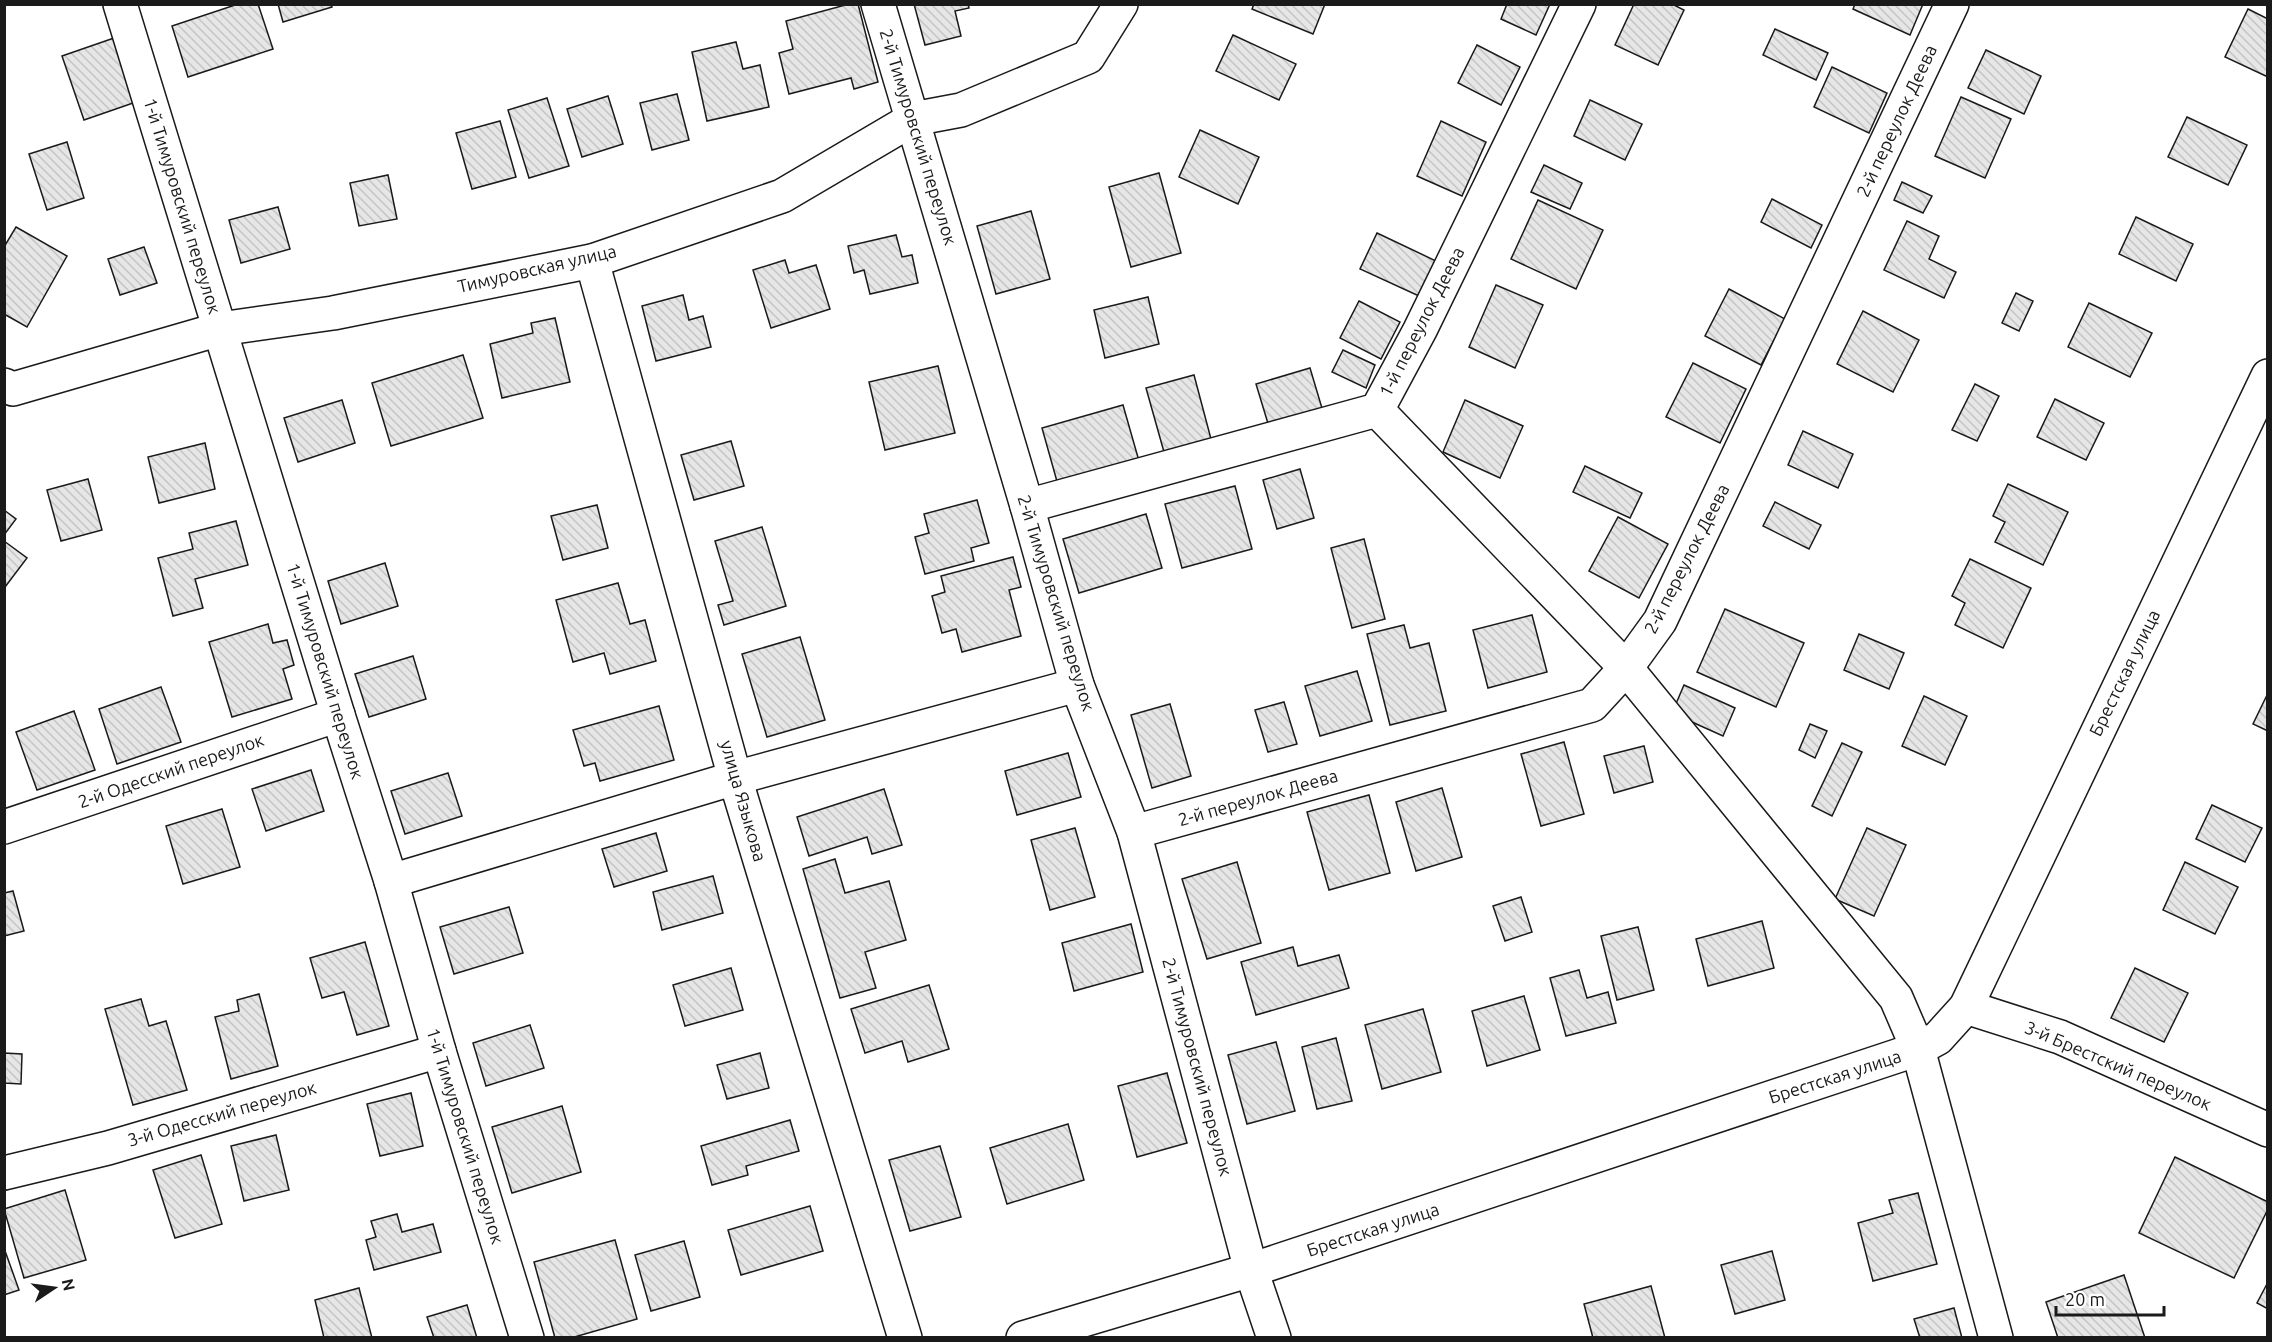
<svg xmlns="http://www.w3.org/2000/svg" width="2272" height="1342" font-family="Ubuntu,sans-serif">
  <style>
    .building { fill: url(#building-back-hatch); stroke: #1a1a1a; stroke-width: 1.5 }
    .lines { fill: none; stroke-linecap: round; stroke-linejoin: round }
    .minor-casing { stroke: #1a1a1a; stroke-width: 36 }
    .tertiary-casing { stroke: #1a1a1a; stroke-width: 36 }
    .minor { stroke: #fff; stroke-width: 33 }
    .tertiary { stroke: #fff; stroke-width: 33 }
    .labels { text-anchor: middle; stroke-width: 4.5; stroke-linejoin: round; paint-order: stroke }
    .street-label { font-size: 18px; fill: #1a1a1a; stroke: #fff }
  </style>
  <defs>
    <pattern id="building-back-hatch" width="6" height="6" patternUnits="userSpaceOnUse" patternTransform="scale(1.5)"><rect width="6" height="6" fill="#e6e6e6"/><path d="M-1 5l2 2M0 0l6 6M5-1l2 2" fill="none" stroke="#c5c5c5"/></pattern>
  </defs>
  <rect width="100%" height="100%" fill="#fff"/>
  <g class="building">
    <path d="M238,4H258L273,49L188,77L172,26Z"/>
    <path d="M278,4H331L332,7L283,22Z"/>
    <path d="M849,4H858L878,82L854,89L851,78L789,94L779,53L793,49L786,21Z"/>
    <path d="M914,4H968L969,8L955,11L961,36L925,45Z"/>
    <path d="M1254,4H1325L1313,34L1252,9Z"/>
    <path d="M1507,4H1550L1536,35L1501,19Z"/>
    <path d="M1634,4H1672L1684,10L1658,65L1615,45Z"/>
    <path d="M1855,4H1923L1910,35L1853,9Z"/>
    <path d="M2248,9L2268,19V77L2225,57Z"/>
    <path d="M1775,29L1828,53L1816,80L1763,55Z"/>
    <path d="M1233,35L1296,64L1279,100L1216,71Z"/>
    <path d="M114,38L136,102L84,120L62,56Z"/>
    <path d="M736,42L743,69L760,65L769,107L707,121L692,52Z"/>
    <path d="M1477,45L1520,67L1501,105L1458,83Z"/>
    <path d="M1986,50L2041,76L2024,114L1968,88Z"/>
    <path d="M1832,67L1887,93L1869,133L1814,107Z"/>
    <path d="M677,94L689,140L652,150L640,103Z"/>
    <path d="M608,96L623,144L582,157L567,109Z"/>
    <path d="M1961,97L2011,119L1985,178L1935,156Z"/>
    <path d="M547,98L569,166L529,178L508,110Z"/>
    <path d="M1590,100L1642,124L1625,160L1574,136Z"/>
    <path d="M2187,117L2247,145L2228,185L2168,157Z"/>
    <path d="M500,121L516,177L472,189L456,133Z"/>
    <path d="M1441,121L1486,142L1462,196L1417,176Z"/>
    <path d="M1200,130L1259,157L1238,204L1179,177Z"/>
    <path d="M67,142L84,198L47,210L29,154Z"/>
    <path d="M1544,165L1582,183L1570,209L1531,192Z"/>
    <path d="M1159,173L1181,253L1131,267L1109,187Z"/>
    <path d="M388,175L397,219L359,226L350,183Z"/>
    <path d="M1902,182L1932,196L1923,213L1894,200Z"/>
    <path d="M1772,199L1822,225L1811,248L1761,222Z"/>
    <path d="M1538,200L1603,230L1576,289L1511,259Z"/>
    <path d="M278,207L290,249L241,263L229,220Z"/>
    <path d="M1031,211L1050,279L996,294L977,226Z"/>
    <path d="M2136,217L2193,244L2176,281L2119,254Z"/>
    <path d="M1907,221L1939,236L1929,259L1956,272L1944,298L1884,270Z"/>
    <path d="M16,227L67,256L27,327L4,314V247Z"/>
    <path d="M1377,233L1436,261L1419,296L1360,269Z"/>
    <path d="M896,235L902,257L912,255L918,283L870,294L864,270L854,273L848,246Z"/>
    <path d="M144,247L157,283L120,295L108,259Z"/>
    <path d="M785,260L789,273L816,265L830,309L771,328L753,270Z"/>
    <path d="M1496,285L1543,305L1515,368L1469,347Z"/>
    <path d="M1729,289L1785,319L1761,365L1705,336Z"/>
    <path d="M2016,293L2033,301L2019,331L2002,323Z"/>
    <path d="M683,295L689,320L703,316L711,347L656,361L642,306Z"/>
    <path d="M1148,297L1159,344L1105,358L1094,310Z"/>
    <path d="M1359,301L1400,322L1381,359L1340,338Z"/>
    <path d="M2089,303L2152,333L2130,377L2068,347Z"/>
    <path d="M1863,311L1919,340L1893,392L1837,364Z"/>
    <path d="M555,318L570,382L502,398L490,344L533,333L531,323Z"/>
    <path d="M1343,350L1375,365L1366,388L1332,372Z"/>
    <path d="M463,355L483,418L391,446L372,383Z"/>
    <path d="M1693,363L1746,389L1720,443L1666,417Z"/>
    <path d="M938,366L955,433L885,450L869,382Z"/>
    <path d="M1310,368L1324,415L1270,430L1256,384Z"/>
    <path d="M1194,375L1211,439L1164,452L1146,388Z"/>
    <path d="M1975,384L1999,396L1977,441L1952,430Z"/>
    <path d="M2055,399L2104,423L2086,460L2037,437Z"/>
    <path d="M342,400L355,443L298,462L284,418Z"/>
    <path d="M1465,400L1523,426L1500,478L1443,452Z"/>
    <path d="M1123,405L1139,461L1058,485L1042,428Z"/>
    <path d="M1803,431L1853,454L1838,488L1788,465Z"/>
    <path d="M731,441L744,486L694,500L681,455Z"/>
    <path d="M205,443L215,489L159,503L148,457Z"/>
    <path d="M1585,466L1642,493L1630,518L1573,492Z"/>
    <path d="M1300,469L1314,518L1277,529L1263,480Z"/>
    <path d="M88,479L102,530L61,541L47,490Z"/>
    <path d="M2008,484L2068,512L2043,565L1995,542L2005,522L1993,516Z"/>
    <path d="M1235,486L1252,549L1182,568L1165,504Z"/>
    <path d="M977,500L989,543L971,548L974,561L925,574L915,537L929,533L924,514Z"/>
    <path d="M1775,502L1821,525L1809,549L1763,526Z"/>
    <path d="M597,505L608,548L563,560L551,516Z"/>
    <path d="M4,510L16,519L4,535Z"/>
    <path d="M1146,514L1162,568L1079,593L1063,539Z"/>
    <path d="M1618,517L1668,544L1639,598L1589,571Z"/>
    <path d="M236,521L248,565L195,579L203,608L173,616L158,558L193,549L189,533Z"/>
    <path d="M762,527L786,606L724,625L718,605L733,601L715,541Z"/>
    <path d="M1364,539L1385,619L1352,628L1331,548Z"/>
    <path d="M4,541L27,558L5,587L4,586Z"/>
    <path d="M1013,557L1021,587L1009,590L1021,636L962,652L956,629L942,633L932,596L945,592L941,576Z"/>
    <path d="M1970,559L2031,588L2003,648L1955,625L1965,603L1952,596Z"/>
    <path d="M385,563L398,606L341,624L328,581Z"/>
    <path d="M618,583L630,624L645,620L656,661L610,674L604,653L573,662L556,600Z"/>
    <path d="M1725,609L1804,643L1776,707L1697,672Z"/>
    <path d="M1532,615L1547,672L1488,688L1473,630Z"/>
    <path d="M268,624L273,643L287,640L294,665L283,669L292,699L232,717L209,642Z"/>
    <path d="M1404,625L1410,648L1429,643L1446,711L1390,725L1367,634Z"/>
    <path d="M1859,634L1904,653L1889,689L1844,670Z"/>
    <path d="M800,637L825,720L767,737L742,654Z"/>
    <path d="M413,656L426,699L369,717L355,674Z"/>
    <path d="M1357,671L1372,721L1320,736L1305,686Z"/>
    <path d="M1684,685L1735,708L1723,736L1672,713Z"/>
    <path d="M161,687L181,742L117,764L99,709Z"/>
    <path d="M2268,693V731L2253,724Z"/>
    <path d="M1924,696L1967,716L1945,765L1902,746Z"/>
    <path d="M1284,702L1297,744L1268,752L1255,710Z"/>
    <path d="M1170,704L1191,776L1152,788L1131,715Z"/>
    <path d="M659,706L674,760L600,781L595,763L584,766L573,730Z"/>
    <path d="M74,711L95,770L37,790L16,732Z"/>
    <path d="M1810,724L1827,731L1815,758L1799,750Z"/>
    <path d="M1564,742L1584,814L1541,826L1521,754Z"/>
    <path d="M1842,743L1862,752L1832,816L1812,806Z"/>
    <path d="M1644,746L1653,782L1614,793L1604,756Z"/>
    <path d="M1068,753L1081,797L1017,815L1005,771Z"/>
    <path d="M311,770L324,811L266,831L252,789Z"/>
    <path d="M448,773L462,816L405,834L391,791Z"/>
    <path d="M1442,788L1462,857L1416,871L1396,802Z"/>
    <path d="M884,789L902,845L872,854L867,837L809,856L797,817Z"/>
    <path d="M1369,795L1390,873L1329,890L1307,812Z"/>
    <path d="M2212,805L2262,828L2245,862L2196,839Z"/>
    <path d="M222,809L240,867L183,884L166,826Z"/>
    <path d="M1075,828L1095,897L1050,910L1031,840Z"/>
    <path d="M1867,828L1906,845L1874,916L1835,899Z"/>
    <path d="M656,833L667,871L614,887L602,849Z"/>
    <path d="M835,859L845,893L889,881L906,940L865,952L876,988L840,998L803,869Z"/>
    <path d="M1237,862L1261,943L1207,959L1182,879Z"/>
    <path d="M2185,862L2238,887L2215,934L2163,910Z"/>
    <path d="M713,876L723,913L662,930L653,892Z"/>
    <path d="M13,891L24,931L4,936V893Z"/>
    <path d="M1521,897L1532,932L1505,941L1493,906Z"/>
    <path d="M509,907L523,953L454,974L440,927Z"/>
    <path d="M1762,921L1774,968L1708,986L1696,939Z"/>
    <path d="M1131,924L1143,972L1074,991L1062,943Z"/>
    <path d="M1638,927L1654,990L1617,1000L1601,936Z"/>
    <path d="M365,942L389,1026L357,1035L344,992L322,998L310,958Z"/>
    <path d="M1293,947L1298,966L1339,955L1349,988L1256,1015L1241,962Z"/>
    <path d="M731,968L743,1010L685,1026L673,985Z"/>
    <path d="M2135,968L2188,993L2164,1042L2111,1018Z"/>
    <path d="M1579,970L1587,998L1608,992L1616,1023L1566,1036L1550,978Z"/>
    <path d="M929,985L949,1049L908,1062L902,1041L865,1053L851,1009Z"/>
    <path d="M259,994L278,1066L231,1079L215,1017L239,1011L237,1000Z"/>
    <path d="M1524,996L1540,1050L1487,1066L1472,1011Z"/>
    <path d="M141,999L149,1026L166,1021L187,1090L133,1105L105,1009Z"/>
    <path d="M1423,1009L1441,1072L1382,1089L1365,1025Z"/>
    <path d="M530,1025L544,1068L486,1086L473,1043Z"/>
    <path d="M1336,1038L1352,1101L1317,1109L1302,1047Z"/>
    <path d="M1276,1042L1295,1111L1247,1124L1228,1055Z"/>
    <path d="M4,1053L22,1054L21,1084L4,1083Z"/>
    <path d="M760,1053L769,1088L727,1099L717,1065Z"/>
    <path d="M1167,1073L1187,1143L1137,1157L1118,1086Z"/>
    <path d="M411,1093L423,1146L380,1156L367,1104Z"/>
    <path d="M562,1106L581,1172L512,1193L492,1127Z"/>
    <path d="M790,1120L799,1151L746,1166L748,1175L712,1185L701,1146Z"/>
    <path d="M1068,1124L1084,1180L1007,1204L990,1148Z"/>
    <path d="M276,1135L289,1190L244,1201L231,1146Z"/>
    <path d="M940,1146L961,1217L910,1231L889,1160Z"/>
    <path d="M201,1155L222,1224L175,1238L153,1170Z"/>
    <path d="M2175,1157L2268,1202V1209L2234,1278L2139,1233Z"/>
    <path d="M65,1190L86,1260L24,1278L4,1209Z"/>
    <path d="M1918,1193L1937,1264L1873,1281L1858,1223L1893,1213L1889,1200Z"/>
    <path d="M810,1206L823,1251L741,1275L728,1230Z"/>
    <path d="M397,1214L402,1232L433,1224L441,1252L374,1270L366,1240L376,1237L371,1221Z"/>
    <path d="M615,1240L637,1319L571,1338H555L534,1262Z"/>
    <path d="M684,1241L700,1297L651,1311L635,1255Z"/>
    <path d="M4,1248L19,1290L4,1295Z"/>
    <path d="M1772,1251L1785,1300L1735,1314L1721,1265Z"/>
    <path d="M2124,1275L2145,1338H2058L2046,1302Z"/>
    <path d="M2268,1282V1309L2257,1303Z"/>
    <path d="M1651,1286L1665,1338H1593L1584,1304Z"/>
    <path d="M359,1288L372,1338H324L315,1300Z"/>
    <path d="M467,1305L477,1338H434L427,1317Z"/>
    <path d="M1954,1308L1962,1338H1920L1914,1319Z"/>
  </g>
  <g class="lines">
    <defs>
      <g id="minor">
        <path d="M120,4L338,715L391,881L439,1051L527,1338"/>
        <path d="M878,4L1027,506L1077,685L1134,832L1251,1270L1274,1338"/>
        <path d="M592,261L735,778L905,1338"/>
        <path d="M4,385L13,389L220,329L333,313L592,261L782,196L913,119L961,110L1088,57L1121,4"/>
        <path d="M1377,410L1626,668L1896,998L1918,1049L1996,1338"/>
        <path d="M1027,506L1377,410L1420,330L1579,4"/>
        <path d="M4,827L338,715"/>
        <path d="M1134,832L1592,705L1626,668L1660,621L1952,4"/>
        <path d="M391,881L735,778L1077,685"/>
        <path d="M1966,1007L2060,1037L2268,1130"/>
        <path d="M4,1173L108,1148L439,1051"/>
      </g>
      <path id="tertiary" d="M1023,1338L1251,1270L1918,1049L1938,1038L1966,1007L2268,376"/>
    </defs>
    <use href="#minor" class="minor-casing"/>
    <use href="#tertiary" class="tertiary-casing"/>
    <use href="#minor" class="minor"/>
    <use href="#tertiary" class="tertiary"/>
  </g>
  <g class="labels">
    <g class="street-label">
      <text transform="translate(1897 121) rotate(-65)" y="6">2-й переулок Деева</text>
      <text transform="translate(918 137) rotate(73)" y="6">2-й Тимуровский переулок</text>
      <text transform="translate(182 206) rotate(73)" y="6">1-й Тимуровский переулок</text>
      <text transform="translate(537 269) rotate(-13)" y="6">Тимуровская улица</text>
      <text transform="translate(1422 322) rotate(-63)" y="6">1-й переулок Деева</text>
      <text transform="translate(1687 559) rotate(-63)" y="6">2-й переулок Деева</text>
      <text transform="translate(1056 603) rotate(73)" y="6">2-й Тимуровский переулок</text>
      <text transform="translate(325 671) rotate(73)" y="6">1-й Тимуровский переулок</text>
      <text transform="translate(2125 673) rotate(-64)" y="6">Брестская улица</text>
      <text transform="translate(171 771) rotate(-19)" y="6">2-й Одесский переулок</text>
      <text transform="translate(1258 798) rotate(-16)" y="6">2-й переулок Деева</text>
      <text transform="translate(743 801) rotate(74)" y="6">улица Языкова</text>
      <text transform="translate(2118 1066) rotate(23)" y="6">3-й Брестский переулок</text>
      <text transform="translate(1197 1067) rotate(75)" y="6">2-й Тимуровский переулок</text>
      <text transform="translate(1835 1077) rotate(-18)" y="6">Брестская улица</text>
      <text transform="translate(222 1114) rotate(-16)" y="6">3-й Одесский переулок</text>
      <text transform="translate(465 1136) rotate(73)" y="6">1-й Тимуровский переулок</text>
      <text transform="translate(1373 1230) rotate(-18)" y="6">Брестская улица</text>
    </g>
  </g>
  <rect width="2272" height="1342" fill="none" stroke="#1a1a1a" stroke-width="12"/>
  <g transform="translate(54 1288) rotate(77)" stroke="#ffffff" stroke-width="4.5" paint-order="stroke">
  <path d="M0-4.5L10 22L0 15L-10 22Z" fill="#1a1a1a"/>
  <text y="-9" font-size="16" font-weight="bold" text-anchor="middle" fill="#1a1a1a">N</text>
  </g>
  <path d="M2056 1306v9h108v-9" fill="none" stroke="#1a1a1a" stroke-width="3"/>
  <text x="2065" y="1306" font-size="18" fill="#1a1a1a" stroke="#ffffff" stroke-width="4.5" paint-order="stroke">20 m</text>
</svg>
